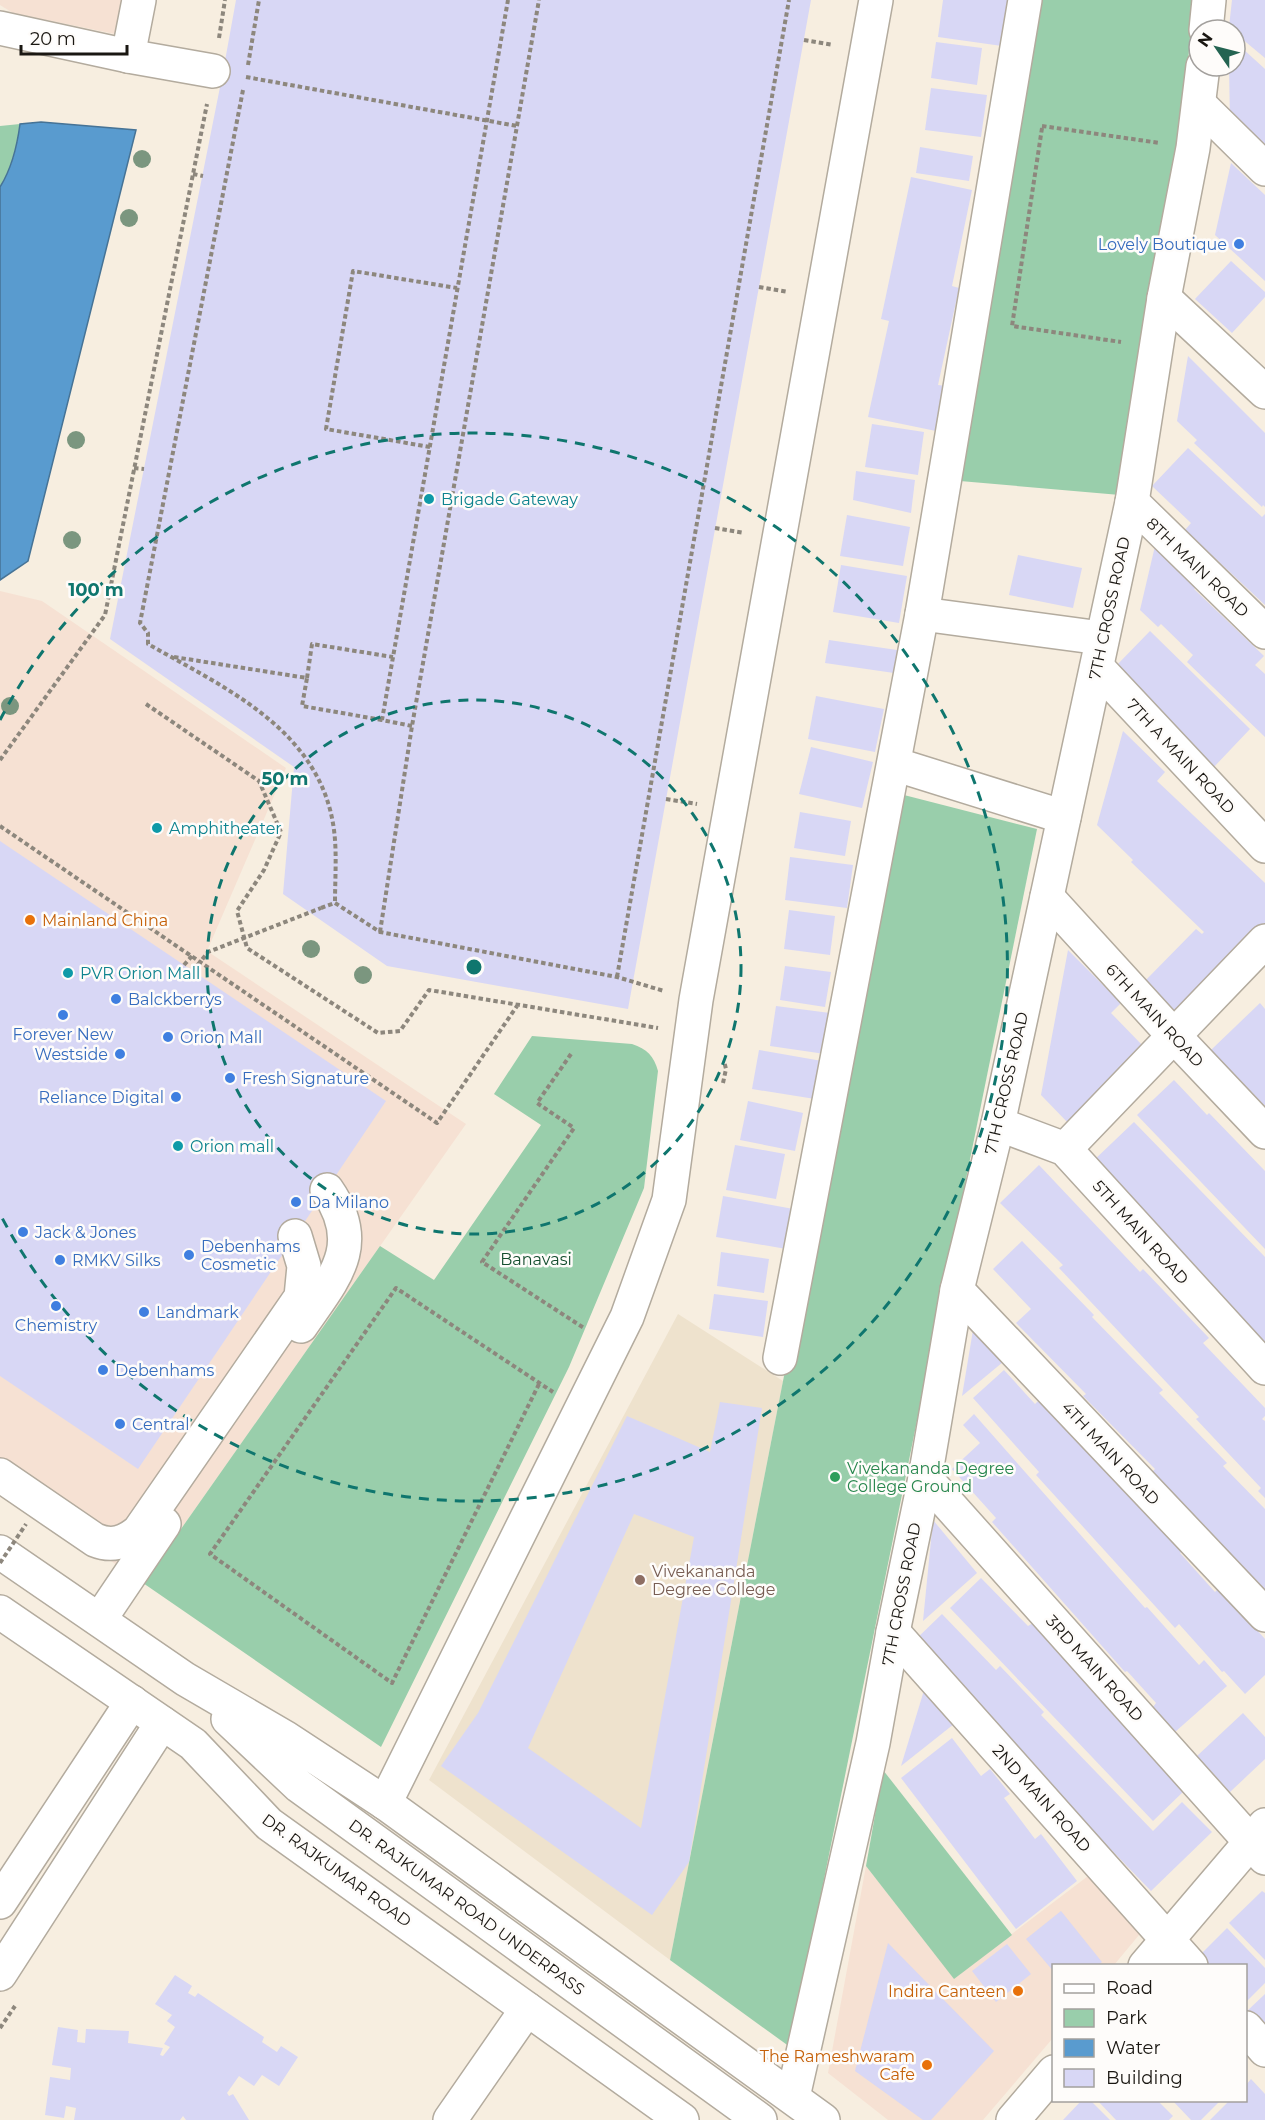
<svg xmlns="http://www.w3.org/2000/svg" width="1265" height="2120" font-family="Montserrat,sans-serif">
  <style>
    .commercial { fill: #f6e1d3 }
    .built { fill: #eee2cd }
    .green { fill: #99ceab }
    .water { fill: #599bcf; stroke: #467396; stroke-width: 1.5 }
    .building { fill: #d8d7f5; fill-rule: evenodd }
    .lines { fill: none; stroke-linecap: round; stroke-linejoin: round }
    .minor-casing { stroke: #b3ab9e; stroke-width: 36 }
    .major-casing { stroke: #b3ab9e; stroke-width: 36 }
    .path { stroke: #8d877d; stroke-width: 4; stroke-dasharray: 4.5 3; stroke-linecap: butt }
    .minor { stroke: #fff; stroke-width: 33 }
    .major { stroke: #fff; stroke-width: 33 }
    .path-bridge { stroke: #8d877d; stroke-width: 4; stroke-dasharray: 4.5 3; stroke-linecap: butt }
    .tree { fill: #7b967f }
    .ring { fill: none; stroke: #0f766e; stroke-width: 3; stroke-dasharray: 10 8 }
    .shop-dot { fill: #3f7fe0; stroke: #fefcfa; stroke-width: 2 }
    .culture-dot { fill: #0f9aa8; stroke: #fefcfa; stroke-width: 2 }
    .food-dot { fill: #e8710a; stroke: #fefcfa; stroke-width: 2 }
    .leisure-dot { fill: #2e9e5b; stroke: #fefcfa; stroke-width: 2 }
    .education-dot { fill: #8d6e63; stroke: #fefcfa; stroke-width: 2 }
    .labels { text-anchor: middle; stroke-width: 5; stroke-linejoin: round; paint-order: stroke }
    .shop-label { font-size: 16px; fill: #366cbe; stroke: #fefcfa; text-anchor: start }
    .culture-label { font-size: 16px; fill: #0d838f; stroke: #fefcfa; text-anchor: start }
    .street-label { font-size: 16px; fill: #1a1712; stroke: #fefcfa }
    .food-label { font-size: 16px; fill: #c56008; stroke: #fefcfa; text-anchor: end }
    .park-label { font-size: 16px; fill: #154e2f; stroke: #fefcfa }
    .leisure-label { font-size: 16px; fill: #27864d; stroke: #fefcfa; text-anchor: start }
    .education-label { font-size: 16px; fill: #785e54; stroke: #fefcfa; text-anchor: start }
    .centre { fill: #0f766e; stroke: #fefcfa; stroke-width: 3 }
    .ring-label { font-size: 18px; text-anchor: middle; font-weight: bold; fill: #0f766e; stroke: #fefcfa; stroke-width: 5; stroke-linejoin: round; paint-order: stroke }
  </style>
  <rect width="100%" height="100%" fill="#f7eee0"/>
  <g class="commercial">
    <path d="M0,0H123L115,34L13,13L0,5Z"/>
    <path d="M0,591L42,601L286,768L207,951L466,1124L143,1583L0,1485Z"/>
    <path d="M866,1866L954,1978L1092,1873L1144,1929L1114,1965L1054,1966L1053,2038L983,2120H888L828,2073Z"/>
  </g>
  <path class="built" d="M678,1314L783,1381L670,1960L429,1780Z"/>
  <g class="green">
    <path d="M1039,0H1193L1185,100L1120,495L960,481Z"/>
    <path d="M20,124C17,147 12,168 0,187V126Z"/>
    <path d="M904,795L1037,829L790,2047L670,1960L783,1381Z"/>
    <path d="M532,1036L632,1044C647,1049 654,1056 658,1071L644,1188L569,1367L381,1747L143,1583L380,1246L434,1280L541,1125L494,1094Z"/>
    <path d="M883,1770L1012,1935L954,1979L866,1866Z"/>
  </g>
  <path class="water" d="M41,122L136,130L28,561L0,580V187C12,168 17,147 20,124Z"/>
  <g class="building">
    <path d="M236,0H811L628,1009L387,966L283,894L294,767L110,639L223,72Z"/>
    <path d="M943,0H1010L1002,46L938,37Z"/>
    <path d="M1232,0H1265V58L1235,33V30L1229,27Z"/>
    <path d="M936,42L982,48L977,85L931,78Z"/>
    <path d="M1243,49L1265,69V155L1230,123L1229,66H1235V58Z"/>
    <path d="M931,88L987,95L981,137L925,130Z"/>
    <path d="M920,147L973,156L969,181L916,173Z"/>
    <path d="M1231,163L1265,195V281L1215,235Z"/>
    <path d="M911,177L972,190L952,286L959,288L938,385L946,386L936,431L868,417L889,321L881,319Z"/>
    <path d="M1231,261L1265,292V297L1232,333L1195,299Z"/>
    <path d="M1188,356L1265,433V507L1263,505L1262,507L1194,443L1197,440L1177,421Z"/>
    <path d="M872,424L924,432L918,475L865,467Z"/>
    <path d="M1188,448L1262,517L1265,514V605L1185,530L1191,523L1152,486Z"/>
    <path d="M856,471L915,480L911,513L853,500Z"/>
    <path d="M847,515L910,527L903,566L840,556Z"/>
    <path d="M1155,546L1197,587L1194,589L1264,656L1255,665L1265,674V737L1187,662L1193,655L1161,624L1158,627L1140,610Z"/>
    <path d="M1018,555L1082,568L1073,608L1009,595Z"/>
    <path d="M841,565L907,576L899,623L833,612Z"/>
    <path d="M1150,631L1250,729L1213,768L1145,702L1149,698L1116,666Z"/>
    <path d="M829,640L897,650L894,673L825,663Z"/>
    <path d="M816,696L884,709L875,752L808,739Z"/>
    <path d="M1123,731L1165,772L1157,781L1265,883V927L1179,1017L1143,983L1196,929L1202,934L1204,932L1131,862L1133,860L1097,825Z"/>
    <path d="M811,747L873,762L862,808L799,794Z"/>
    <path d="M800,812L851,821L845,856L794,848Z"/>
    <path d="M0,841L386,1101L138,1469L0,1376Z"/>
    <path d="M790,857L853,865L847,908L785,900Z"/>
    <path d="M789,910L835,916L830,955L784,949Z"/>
    <path d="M1068,950L1121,1003L1111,1013L1143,1046L1072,1127L1041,1095Z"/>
    <path d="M785,966L831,972L825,1007L780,1000Z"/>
    <path d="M1260,1003L1265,1009V1106L1211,1050Z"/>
    <path d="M776,1006L830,1013L825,1054L770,1046Z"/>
    <path d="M759,1050L822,1061L815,1099L752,1089Z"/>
    <path d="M1174,1080L1207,1115L1209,1113L1265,1171V1249L1137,1115Z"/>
    <path d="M748,1101L803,1113L795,1151L740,1140Z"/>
    <path d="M1134,1122L1265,1257V1347L1231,1311L1234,1308L1091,1163Z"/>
    <path d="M735,1145L785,1154L776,1199L726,1190Z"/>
    <path d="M1039,1165L1140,1272L1143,1269L1209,1338L1203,1343L1265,1408V1416L1262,1419L1265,1421V1498L1258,1491L1261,1488L1196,1419L1199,1417L1059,1268L1063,1265L1000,1203Z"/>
    <path d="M723,1196L799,1210L792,1250L716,1237Z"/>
    <path d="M1022,1241L1094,1315L1092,1317L1163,1390L1159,1393L1227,1463L1223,1466L1265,1509V1594L1218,1546L1221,1543L1152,1472L1155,1469L1083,1396L1086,1394L1016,1323L1031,1309L993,1269Z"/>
    <path d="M721,1252L769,1259L764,1293L717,1286Z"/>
    <path d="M714,1294L768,1301L763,1337L709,1329Z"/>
    <path d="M973,1330L1003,1362L962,1396Z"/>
    <path d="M1004,1370L1035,1404L1040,1399L1109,1476L1112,1472L1183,1551L1180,1553L1215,1592L1219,1588L1265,1639V1675L1245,1694L1224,1671L1222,1672L1179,1624L1175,1628L1036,1475L1039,1472L973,1398Z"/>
    <path d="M720,1402L762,1408L689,1862L652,1915L441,1766L478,1713L627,1416L710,1452ZM634,1514L694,1537L641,1828L528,1748Z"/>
    <path d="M974,1414L1145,1608L1147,1607L1199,1665L1204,1660L1227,1686L1175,1732L1153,1707L1156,1703L1127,1671L1125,1672L992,1522L996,1518L952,1469L980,1443L963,1425Z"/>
    <path d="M933,1520L977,1573L923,1621Z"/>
    <path d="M981,1578L1028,1626L1033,1623L1147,1746L1144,1750L1184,1791L1153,1821L950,1608Z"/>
    <path d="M942,1614L996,1670L1000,1666L1044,1712L1041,1715L1153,1831L1182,1802L1212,1832L1151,1891L912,1643Z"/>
    <path d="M925,1687L954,1724L901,1766Z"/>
    <path d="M1243,1713L1265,1737V1759L1230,1792L1197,1756Z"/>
    <path d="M952,1738L981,1776L990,1769L1010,1794L1004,1798L1035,1839L1041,1834L1077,1881L1016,1929L901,1778Z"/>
    <path d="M1262,1891L1265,1893V1960L1229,1923Z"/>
    <path d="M1061,1911L1102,1962L1097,1966H1054V1972L1026,1939Z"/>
    <path d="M1227,1928L1265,1968V1983L1246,2002V1966H1203L1196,1959Z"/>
    <path d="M888,1943L994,2051L931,2120H923L855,2071Z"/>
    <path d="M1007,1944L1031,1974L996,2002L972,1971Z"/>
    <path d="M175,1975L192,1986L188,1993L195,1997L198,1993L264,2037L262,2042L277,2052L281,2046L298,2057L279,2086L262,2075L254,2086L239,2076L227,2093L229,2096L233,2094L249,2120H186L183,2116L180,2120H74L76,2108L66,2106L64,2118L45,2115L50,2077L70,2080L71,2068L52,2065L58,2027L78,2030L77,2042L85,2043L86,2029L129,2031L128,2043L163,2048L160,2055L163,2056L170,2047L164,2044L175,2027L167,2021L172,2015L155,2004Z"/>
    <path d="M1265,1994V2032L1246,2012Z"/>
    <path d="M1251,2079L1265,2094V2120H1210L1230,2100H1246V2085Z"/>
    <path d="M1082,2100H1090L1110,2120H1063Z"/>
    <path d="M1097,2100H1157L1173,2116L1169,2120H1116Z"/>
    <path d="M1172,2100H1221L1201,2120H1191Z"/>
  </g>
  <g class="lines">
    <defs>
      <g id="minor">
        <path d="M0,28L128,56L213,71"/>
        <path d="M1206,30L1209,0"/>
        <path d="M128,56L139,0"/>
        <path d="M1199,104L1265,169"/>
        <path d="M1164,298L1265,392"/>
        <path d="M1132,502L1265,632"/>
        <path d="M922,614L1101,638"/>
        <path d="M1097,667L1265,846"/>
        <path d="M894,764L1064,817"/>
        <path d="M1047,897L1174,1036L1265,1132"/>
        <path d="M998,1124L1065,1149L1265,1368"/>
        <path d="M1065,1149L1265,941"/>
        <path d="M957,1290L1265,1615"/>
        <path d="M301,1326C333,1279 366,1246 327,1190"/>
        <path d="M780,1358L922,614L1025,0"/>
        <path d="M0,1475L95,1540C112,1547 125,1543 139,1531L301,1297L304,1266L295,1236"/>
        <path d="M925,1478L1265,1858"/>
        <path d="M100,1619L164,1524"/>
        <path d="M893,1632L1191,1966"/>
        <path d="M385,1803L627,1317L669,1200L696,1000L876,0"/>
        <path d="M0,1902L132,1702"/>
        <path d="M0,1974L162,1723"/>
        <path d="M1246,2028L1265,2050"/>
        <path d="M793,2097L873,1743L893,1632L925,1478L957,1290L998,1124L1132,502L1164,298L1193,148L1203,66"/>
        <path d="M450,2120L527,2009"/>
      </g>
      <g id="major">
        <path d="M0,1552L185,1679L286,1738L385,1803L823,2120"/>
        <path d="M0,1612L193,1744L269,1824L682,2120"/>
        <path d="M228,1719L299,1786L760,2120"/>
        <path d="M1145,1966L1265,1825"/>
        <path d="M1013,2120L1054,2072"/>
      </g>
    </defs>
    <use href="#minor" class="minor-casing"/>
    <use href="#major" class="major-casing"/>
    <g class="path">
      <path d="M219,38L225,0"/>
      <path d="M804,40L833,45"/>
      <path d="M248,65L259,0"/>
      <path d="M246,77L517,126"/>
      <path d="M243,90L140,623L148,633V644C225,688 321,730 334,830C337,853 335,879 335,903"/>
      <path d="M1042,126L1160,143"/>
      <path d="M1042,128L1012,326L1121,342"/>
      <path d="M193,174L203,176"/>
      <path d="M759,287L788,292"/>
      <path d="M430,447L326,429L353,271L457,288"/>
      <path d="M134,468L144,469"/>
      <path d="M715,528L744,533"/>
      <path d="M174,657L307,678L302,706L382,720"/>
      <path d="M307,678L312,644L393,657"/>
      <path d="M146,704L259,781L281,832L264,870L237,911L247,948L378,1033L400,1031L429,990L658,1028"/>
      <path d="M412,726L382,720L508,0"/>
      <path d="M0,760L105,615L207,104"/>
      <path d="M666,799L697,804"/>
      <path d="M0,826L437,1123L517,1006"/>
      <path d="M335,903L380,932L617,977L664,991"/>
      <path d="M321,908L335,903"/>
      <path d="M380,932L412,726L539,0"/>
      <path d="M184,965L192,956"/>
      <path d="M617,977L789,0"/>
      <path d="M571,1054L537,1103L574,1128L482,1262L584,1328"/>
      <path d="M723,1083L726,1069L724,1061"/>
      <path d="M539,1384L392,1683L210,1554L396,1288L553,1392"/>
      <path d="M0,2028L15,2006"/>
    </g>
    <use href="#minor" class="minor"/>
    <use href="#major" class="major"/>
    <g class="path-bridge">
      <path d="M193,971L208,952L321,908"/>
      <path d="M0,1563L26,1524"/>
    </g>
  </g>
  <g class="tree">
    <circle cx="142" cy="159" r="9"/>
    <circle cx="129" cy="218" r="9"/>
    <circle cx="76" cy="440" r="9"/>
    <circle cx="72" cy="540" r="9"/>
    <circle cx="10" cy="706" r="9"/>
    <circle cx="311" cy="949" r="9"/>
    <circle cx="363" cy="975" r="9"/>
  </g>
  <g class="ring">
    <circle cx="474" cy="967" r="267"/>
    <path d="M0 720A534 534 0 1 1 0 1214"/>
  </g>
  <g class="shop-dot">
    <circle cx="1239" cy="244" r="6"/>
    <circle cx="116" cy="999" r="6"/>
    <circle cx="63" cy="1015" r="6"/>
    <circle cx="168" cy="1037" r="6"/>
    <circle cx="120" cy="1054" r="6"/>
    <circle cx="230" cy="1078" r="6"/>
    <circle cx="176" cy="1097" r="6"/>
    <circle cx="296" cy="1202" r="6"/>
    <circle cx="23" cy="1232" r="6"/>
    <circle cx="189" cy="1255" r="6"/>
    <circle cx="60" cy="1260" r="6"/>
    <circle cx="56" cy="1306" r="6"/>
    <circle cx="144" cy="1312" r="6"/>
    <circle cx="103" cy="1370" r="6"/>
    <circle cx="120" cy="1424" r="6"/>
  </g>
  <g class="culture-dot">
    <circle cx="429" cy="499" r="6"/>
    <circle cx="157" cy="828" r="6"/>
    <circle cx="68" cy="973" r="6"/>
    <circle cx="178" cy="1146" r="6"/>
  </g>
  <g class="food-dot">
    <circle cx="30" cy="920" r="6"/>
    <circle cx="1018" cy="1991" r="6"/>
    <circle cx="927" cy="2065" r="6"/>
  </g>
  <circle class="leisure-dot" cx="835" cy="1477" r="6"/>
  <circle class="education-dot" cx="640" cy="1580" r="6"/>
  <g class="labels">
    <g class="shop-label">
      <text x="1227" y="250" text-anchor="end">Lovely Boutique</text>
      <text x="128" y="1005">Balckberrys</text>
      <text x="63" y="1040" text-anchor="middle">Forever New</text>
      <text x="180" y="1043">Orion Mall</text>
      <text x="108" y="1060" text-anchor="end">Westside</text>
      <text x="242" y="1084">Fresh Signature</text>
      <text x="164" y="1103" text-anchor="end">Reliance Digital</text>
      <text x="308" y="1208">Da Milano</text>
      <text x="35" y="1238">Jack &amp; Jones</text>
      <text x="201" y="1252">Debenhams<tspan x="201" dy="18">Cosmetic</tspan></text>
      <text x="72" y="1266">RMKV Silks</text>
      <text x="156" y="1318">Landmark</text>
      <text x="56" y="1331" text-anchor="middle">Chemistry</text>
      <text x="115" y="1376">Debenhams</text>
      <text x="132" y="1430">Central</text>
    </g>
    <g class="culture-label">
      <text x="441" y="505">Brigade Gateway</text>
      <text x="169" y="834">Amphitheater</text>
      <text x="80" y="979">PVR Orion Mall</text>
      <text x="190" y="1152">Orion mall</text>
    </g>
    <g class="street-label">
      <text transform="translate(1198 567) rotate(44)" y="6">8TH MAIN ROAD</text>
      <text transform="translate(1109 608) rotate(-78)" y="6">7TH CROSS ROAD</text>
      <text transform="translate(1181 756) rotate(47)" y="6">7TH A MAIN ROAD</text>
      <text transform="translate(1155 1015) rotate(47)" y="6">6TH MAIN ROAD</text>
      <text transform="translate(1006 1083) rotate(-77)" y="6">7TH CROSS ROAD</text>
      <text transform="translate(1141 1232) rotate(48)" y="6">5TH MAIN ROAD</text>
      <text transform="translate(1111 1453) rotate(47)" y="6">4TH MAIN ROAD</text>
      <text transform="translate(901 1594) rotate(-79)" y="6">7TH CROSS ROAD</text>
      <text transform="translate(1095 1668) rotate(48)" y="6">3RD MAIN ROAD</text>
      <text transform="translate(1042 1798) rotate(48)" y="6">2ND MAIN ROAD</text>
      <text transform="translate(337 1870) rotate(36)" y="6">DR. RAJKUMAR ROAD</text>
      <text transform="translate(467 1907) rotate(36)" y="6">DR. RAJKUMAR ROAD UNDERPASS</text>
    </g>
    <g class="food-label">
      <text x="42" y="926" text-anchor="start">Mainland China</text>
      <text x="1006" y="1997">Indira Canteen</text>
      <text x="915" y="2062">The Rameshwaram<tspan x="915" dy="18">Cafe</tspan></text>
    </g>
    <g class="park-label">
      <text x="536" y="1265">Banavasi</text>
    </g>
    <g class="leisure-label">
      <text x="847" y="1474">Vivekananda Degree<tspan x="847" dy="18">College Ground</tspan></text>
    </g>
    <g class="education-label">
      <text x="652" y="1577">Vivekananda<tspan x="652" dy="18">Degree College</tspan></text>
    </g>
  </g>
  <circle cx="474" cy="967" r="9" class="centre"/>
  <g class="ring-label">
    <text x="96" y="596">100 m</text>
    <text x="285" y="785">50 m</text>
  </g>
  <rect x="1052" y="1964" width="195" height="138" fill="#fefcfa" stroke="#a3a09d" stroke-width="1.5"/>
  <rect x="1064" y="1984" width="30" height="9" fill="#ffffff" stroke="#a3a09d" stroke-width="1.5"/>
  <text x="1106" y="1994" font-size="18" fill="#1a1712">Road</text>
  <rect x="1064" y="2009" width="30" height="18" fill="#99ceab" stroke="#a3a09d" stroke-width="1.5"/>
  <text x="1106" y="2024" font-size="18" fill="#1a1712">Park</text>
  <rect x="1064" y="2039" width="30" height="18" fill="#599bcf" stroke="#a3a09d" stroke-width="1.5"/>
  <text x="1106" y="2054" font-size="18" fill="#1a1712">Water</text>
  <rect x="1064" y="2069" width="30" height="18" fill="#d8d7f5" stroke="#a3a09d" stroke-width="1.5"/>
  <text x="1106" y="2084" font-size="18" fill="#1a1712">Building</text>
  <g transform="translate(1217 48) rotate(305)"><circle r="28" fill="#fefcfa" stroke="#a3a09d" stroke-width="1.5"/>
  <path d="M0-4.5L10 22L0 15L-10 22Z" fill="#246452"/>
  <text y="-9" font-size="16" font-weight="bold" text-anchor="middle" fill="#1a1712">N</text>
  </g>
  <path d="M21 45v9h106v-9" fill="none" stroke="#1a1712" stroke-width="3"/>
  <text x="30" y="45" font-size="18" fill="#1a1712" stroke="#fefcfa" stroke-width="4.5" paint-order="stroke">20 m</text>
</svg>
